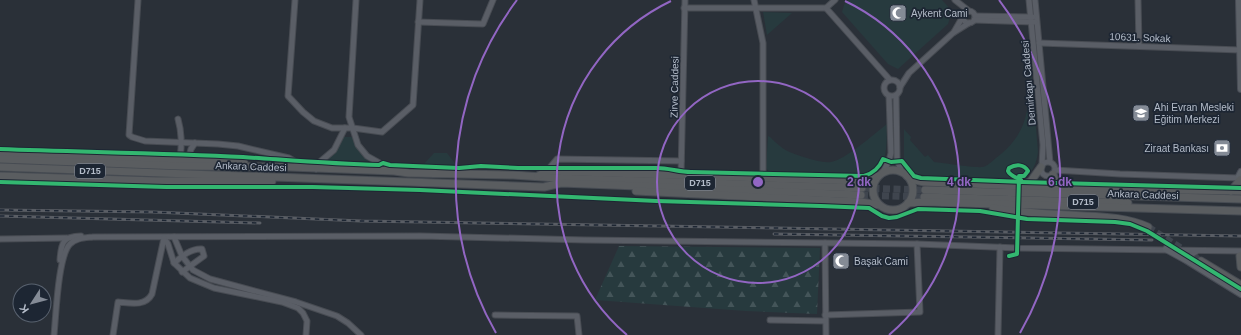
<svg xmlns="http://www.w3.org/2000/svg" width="1241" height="335" font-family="Arial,sans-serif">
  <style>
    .green { fill: #273a3e }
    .forest { fill: url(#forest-firs) }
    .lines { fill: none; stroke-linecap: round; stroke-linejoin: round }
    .highway-tunnel { stroke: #3f454e; stroke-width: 7; stroke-dasharray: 7 3.5; stroke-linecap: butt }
    .minor-casing { stroke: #484c53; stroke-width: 7 }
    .major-casing { stroke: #484c55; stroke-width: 8 }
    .highway-casing { stroke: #474c53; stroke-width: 9 }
    .minor { stroke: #5a5e66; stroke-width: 5 }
    .major { stroke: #5c6168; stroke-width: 6 }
    .highway { stroke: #5a5d60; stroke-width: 7 }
    .rail-casing { stroke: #595d64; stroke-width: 3 }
    .rail { stroke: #1d2633; stroke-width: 1.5; stroke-dasharray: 4.5; stroke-linecap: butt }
    .cycleway-casing { stroke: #1d2633; stroke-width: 6 }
    .cycleway { stroke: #33b770; stroke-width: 4 }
    .ring { fill: none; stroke: #9266c3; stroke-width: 2 }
    .labels { text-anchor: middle; stroke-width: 3.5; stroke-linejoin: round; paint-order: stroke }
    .shield { fill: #1d2633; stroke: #878f9c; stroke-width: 1 }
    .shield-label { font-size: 9px; font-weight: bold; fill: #b4bcc9 }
    .poi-label { font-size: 10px; fill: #b4bcc9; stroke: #1d2633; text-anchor: start }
    .street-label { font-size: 10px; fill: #b4bcc9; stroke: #1d2633 }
    .centre { fill: #9266c3; stroke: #1d2633; stroke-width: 2 }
    .ring-label { font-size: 12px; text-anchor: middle; font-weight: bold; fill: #9266c3; stroke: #1d2633; stroke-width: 3.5; stroke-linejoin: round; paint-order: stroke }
  </style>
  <defs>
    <pattern id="forest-firs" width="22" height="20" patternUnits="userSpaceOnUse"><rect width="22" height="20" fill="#273a3e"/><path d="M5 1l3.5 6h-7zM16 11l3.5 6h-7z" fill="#445559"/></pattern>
  </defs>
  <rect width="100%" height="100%" fill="#2a3038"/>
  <g class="green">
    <path d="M849,0H942L952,11L948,24L898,69L888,64L842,12L844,5Z"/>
    <path d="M763,12L792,13L767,35Z"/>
    <path d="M1031,68L1038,152C1036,167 1031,176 1016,178L941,177L915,174L908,168L904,159V129L911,137L910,140L925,157L928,155L934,162C945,163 973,168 983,167C990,165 995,158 1001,154C1031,129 1028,103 1031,68Z"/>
    <path d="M887,124C886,144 890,172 864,175L770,173L766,168L768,136L770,137C784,151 788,152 807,158C814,160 823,163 831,162C845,160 874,134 887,124Z"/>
    <path d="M344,137H354L361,152L369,161L326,160L340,145Z"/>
    <path d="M434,153H447L457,166L423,165Z"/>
  </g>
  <path class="forest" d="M619,246L820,248L817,314L746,311L595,300Z"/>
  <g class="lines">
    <g class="highway-tunnel">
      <path d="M862,188L925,190"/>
      <path d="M861,195L924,197"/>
      <path d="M1148,227L1201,261"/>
    </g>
    <defs>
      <g id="minor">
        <path d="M138,0L129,135L132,137L145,141L218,144L238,146L289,158L305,167"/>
        <path d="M295,0L288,96L303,112L314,121L332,128H353L382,132L413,105L420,0"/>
        <path d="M356,0L349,117L358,145L367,156L392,170"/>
        <path d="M754,0L763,43V177"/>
        <path d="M955,0L969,11"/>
        <path d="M1029,0L1043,145L1042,165"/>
        <path d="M1035,0L1050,162"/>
        <path d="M1138,0L1139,46"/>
        <path d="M684,8H826L835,0"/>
        <path d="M826,8L890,80"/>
        <circle cx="969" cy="17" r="6"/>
        <path d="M975,16L1033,17"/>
        <path d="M974,20L1035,22"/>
        <path d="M418,22L483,24L493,0"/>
        <path d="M954,32L962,18"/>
        <path d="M1039,43L1240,50"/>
        <circle cx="892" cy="88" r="8"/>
        <path d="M900,87L909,73L953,33L969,23"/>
        <path d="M896,95L897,158L899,165L902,172"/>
        <path d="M178,119C182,133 182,145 180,159"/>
        <path d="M188,160L191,149L195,143"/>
        <circle cx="1048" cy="169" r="7"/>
        <path d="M316,169L321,161L334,150L345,128"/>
        <path d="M1055,170L1120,174L1239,178"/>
        <path d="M547,171L557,159L681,161"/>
        <path d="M883,172L889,161L891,153L889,96"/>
        <path d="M681,175L685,0"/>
        <path d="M174,237L182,256L193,270L210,279L296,302L337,316L348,323L361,335"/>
        <path d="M164,238L168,244L174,263L190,278L214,288L282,302L298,308L303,313L307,321L306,335"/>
        <path d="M0,239L67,238"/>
        <path d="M825,243L826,335"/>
        <path d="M60,260C61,243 63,236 81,236"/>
        <path d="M174,263C181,257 191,248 202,249L204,256L182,272"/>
        <path d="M1194,264L1191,260L1192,254L1197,251"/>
        <path d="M495,315L577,316L579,335"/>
        <path d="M825,315L920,312L917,244"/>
        <path d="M770,320L825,321"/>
        <path d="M54,335C56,316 58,256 70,244C76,238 84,238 93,237L421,236L585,240L917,244L1018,248L1241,251"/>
        <path d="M113,335L118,302C130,303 145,307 152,294L164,238"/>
        <path d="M998,335L1000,247"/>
      </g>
      <g id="major">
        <path d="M1239,0L1241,89"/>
        <path d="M1241,172L1239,176L1241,181"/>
        <path d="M1166,249L1186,260L1241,294"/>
      </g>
      <g id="highway">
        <path d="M0,154L223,161L244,163"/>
        <path d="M0,159L181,166L290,167L394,171L409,173L513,175L557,178L862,188"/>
        <path d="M0,167L544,187L561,183L861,195"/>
        <circle cx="893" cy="190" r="20"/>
        <path d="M1053,174L1055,181L1061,188"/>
        <path d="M0,176L157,181H272"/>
        <path d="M538,176L547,171L859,181L878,176"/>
        <path d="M907,176L915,180L924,182L1061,188L1241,191"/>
        <path d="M1023,186L1031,181L1041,167"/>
        <path d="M925,190L1241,199"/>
        <path d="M636,191L861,202L879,205"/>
        <path d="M1231,191L1240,180"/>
        <path d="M924,197L1128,203"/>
        <path d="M908,203L926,202L1241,211"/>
        <path d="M993,208C1019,212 1044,214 1070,215C1097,217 1123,216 1148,227"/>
        <path d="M1240,256L1241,267"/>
        <path d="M1201,261L1241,285"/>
      </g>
    </defs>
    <use href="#minor" class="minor-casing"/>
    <use href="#major" class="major-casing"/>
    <use href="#highway" class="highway-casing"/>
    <use href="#minor" class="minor"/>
    <use href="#major" class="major"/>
    <use href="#highway" class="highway"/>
    <defs>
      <g id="rail">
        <path d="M0,210L153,212L361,221L1241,236"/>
        <path d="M0,216L260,223"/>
        <path d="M774,234L1152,240"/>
      </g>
    </defs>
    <use href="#rail" class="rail-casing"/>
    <use href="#rail" class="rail"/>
    <defs>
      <g id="cycleway">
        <path d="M0,149C81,152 162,153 243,157C288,160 333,164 379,165L383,163L390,165L459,168L481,166L518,168H657C669,168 679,172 691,172L864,176C874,173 879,168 883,159L891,162L902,161L914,176L921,178L1022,182L1241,188"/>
        <path d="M0,182L166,187H313L420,190L657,201L821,206L869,208L882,216L889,218L897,217L918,209L980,211L1027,219L1115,222L1130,224L1147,231L1241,289"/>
        <path d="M1009,256L1017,254L1019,176H1024L1028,171C1024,164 1016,164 1009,168L1008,171C1010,176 1016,177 1021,180"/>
      </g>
    </defs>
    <use href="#cycleway" class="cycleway-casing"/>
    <use href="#cycleway" class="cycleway"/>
  </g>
  <g class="ring">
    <circle cx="758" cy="182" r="101"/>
    <path d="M627 335A201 201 0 0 1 671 1M845 1A201 201 0 0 1 889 335"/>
    <path d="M496 333A302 302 0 0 1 517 0M999 0A302 302 0 0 1 1020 333"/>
  </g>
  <defs>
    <symbol id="mosque-square" viewBox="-11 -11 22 22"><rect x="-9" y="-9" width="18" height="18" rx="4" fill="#848b96" stroke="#1d2633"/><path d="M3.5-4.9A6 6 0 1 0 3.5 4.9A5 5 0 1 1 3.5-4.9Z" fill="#fff"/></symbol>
    <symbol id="school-square" viewBox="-11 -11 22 22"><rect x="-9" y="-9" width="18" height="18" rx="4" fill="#848b96" stroke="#1d2633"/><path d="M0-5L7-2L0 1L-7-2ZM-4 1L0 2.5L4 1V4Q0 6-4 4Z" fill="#fff"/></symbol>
    <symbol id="bank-square" viewBox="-11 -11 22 22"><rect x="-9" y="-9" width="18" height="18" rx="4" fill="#848b96" stroke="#1d2633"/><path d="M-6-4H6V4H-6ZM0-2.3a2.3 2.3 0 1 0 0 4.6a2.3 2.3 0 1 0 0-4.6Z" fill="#fff"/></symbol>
  </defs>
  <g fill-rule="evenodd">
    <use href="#mosque-square" x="888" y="3" width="20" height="20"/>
    <use href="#school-square" x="1131" y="103" width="20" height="20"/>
    <use href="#bank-square" x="1212" y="138" width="20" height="20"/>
    <use href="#mosque-square" x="831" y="251" width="20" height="20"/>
  </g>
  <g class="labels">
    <g class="shield">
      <rect x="75" y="164" width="30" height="14" rx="3"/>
      <rect x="685" y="176" width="30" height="14" rx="3"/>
      <rect x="1068" y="195" width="30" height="14" rx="3"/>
    </g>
    <g class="shield-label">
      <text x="90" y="174">D715</text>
      <text x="700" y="186">D715</text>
      <text x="1083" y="205">D715</text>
    </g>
    <g class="poi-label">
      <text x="911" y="17">Aykent Cami</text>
      <text x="1154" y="111">Ahi Evran Mesleki<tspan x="1154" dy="12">Eğitim Merkezi</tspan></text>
      <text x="1209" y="152" text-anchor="end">Ziraat Bankası</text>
      <text x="854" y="265">Başak Cami</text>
    </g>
    <g class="street-label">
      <text transform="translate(1140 37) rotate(2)" y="4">10631. Sokak</text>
      <text transform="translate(1028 83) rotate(-95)" y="4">Demirkapı Caddesi</text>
      <text transform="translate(674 87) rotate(-89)" y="4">Zirve Caddesi</text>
      <text transform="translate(251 166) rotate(2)" y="4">Ankara Caddesi</text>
      <text transform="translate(1143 194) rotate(2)" y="4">Ankara Caddesi</text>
    </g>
  </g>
  <circle cx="758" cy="182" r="6" class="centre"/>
  <g class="ring-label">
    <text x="859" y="186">2 dk</text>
    <text x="959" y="186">4 dk</text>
    <text x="1060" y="186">6 dk</text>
  </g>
  <g transform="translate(32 303) rotate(234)"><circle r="19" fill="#1d2633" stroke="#59626f"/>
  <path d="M0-3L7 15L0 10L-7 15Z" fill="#848b96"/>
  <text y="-6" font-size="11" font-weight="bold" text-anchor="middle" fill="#b4bcc9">K</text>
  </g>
</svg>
